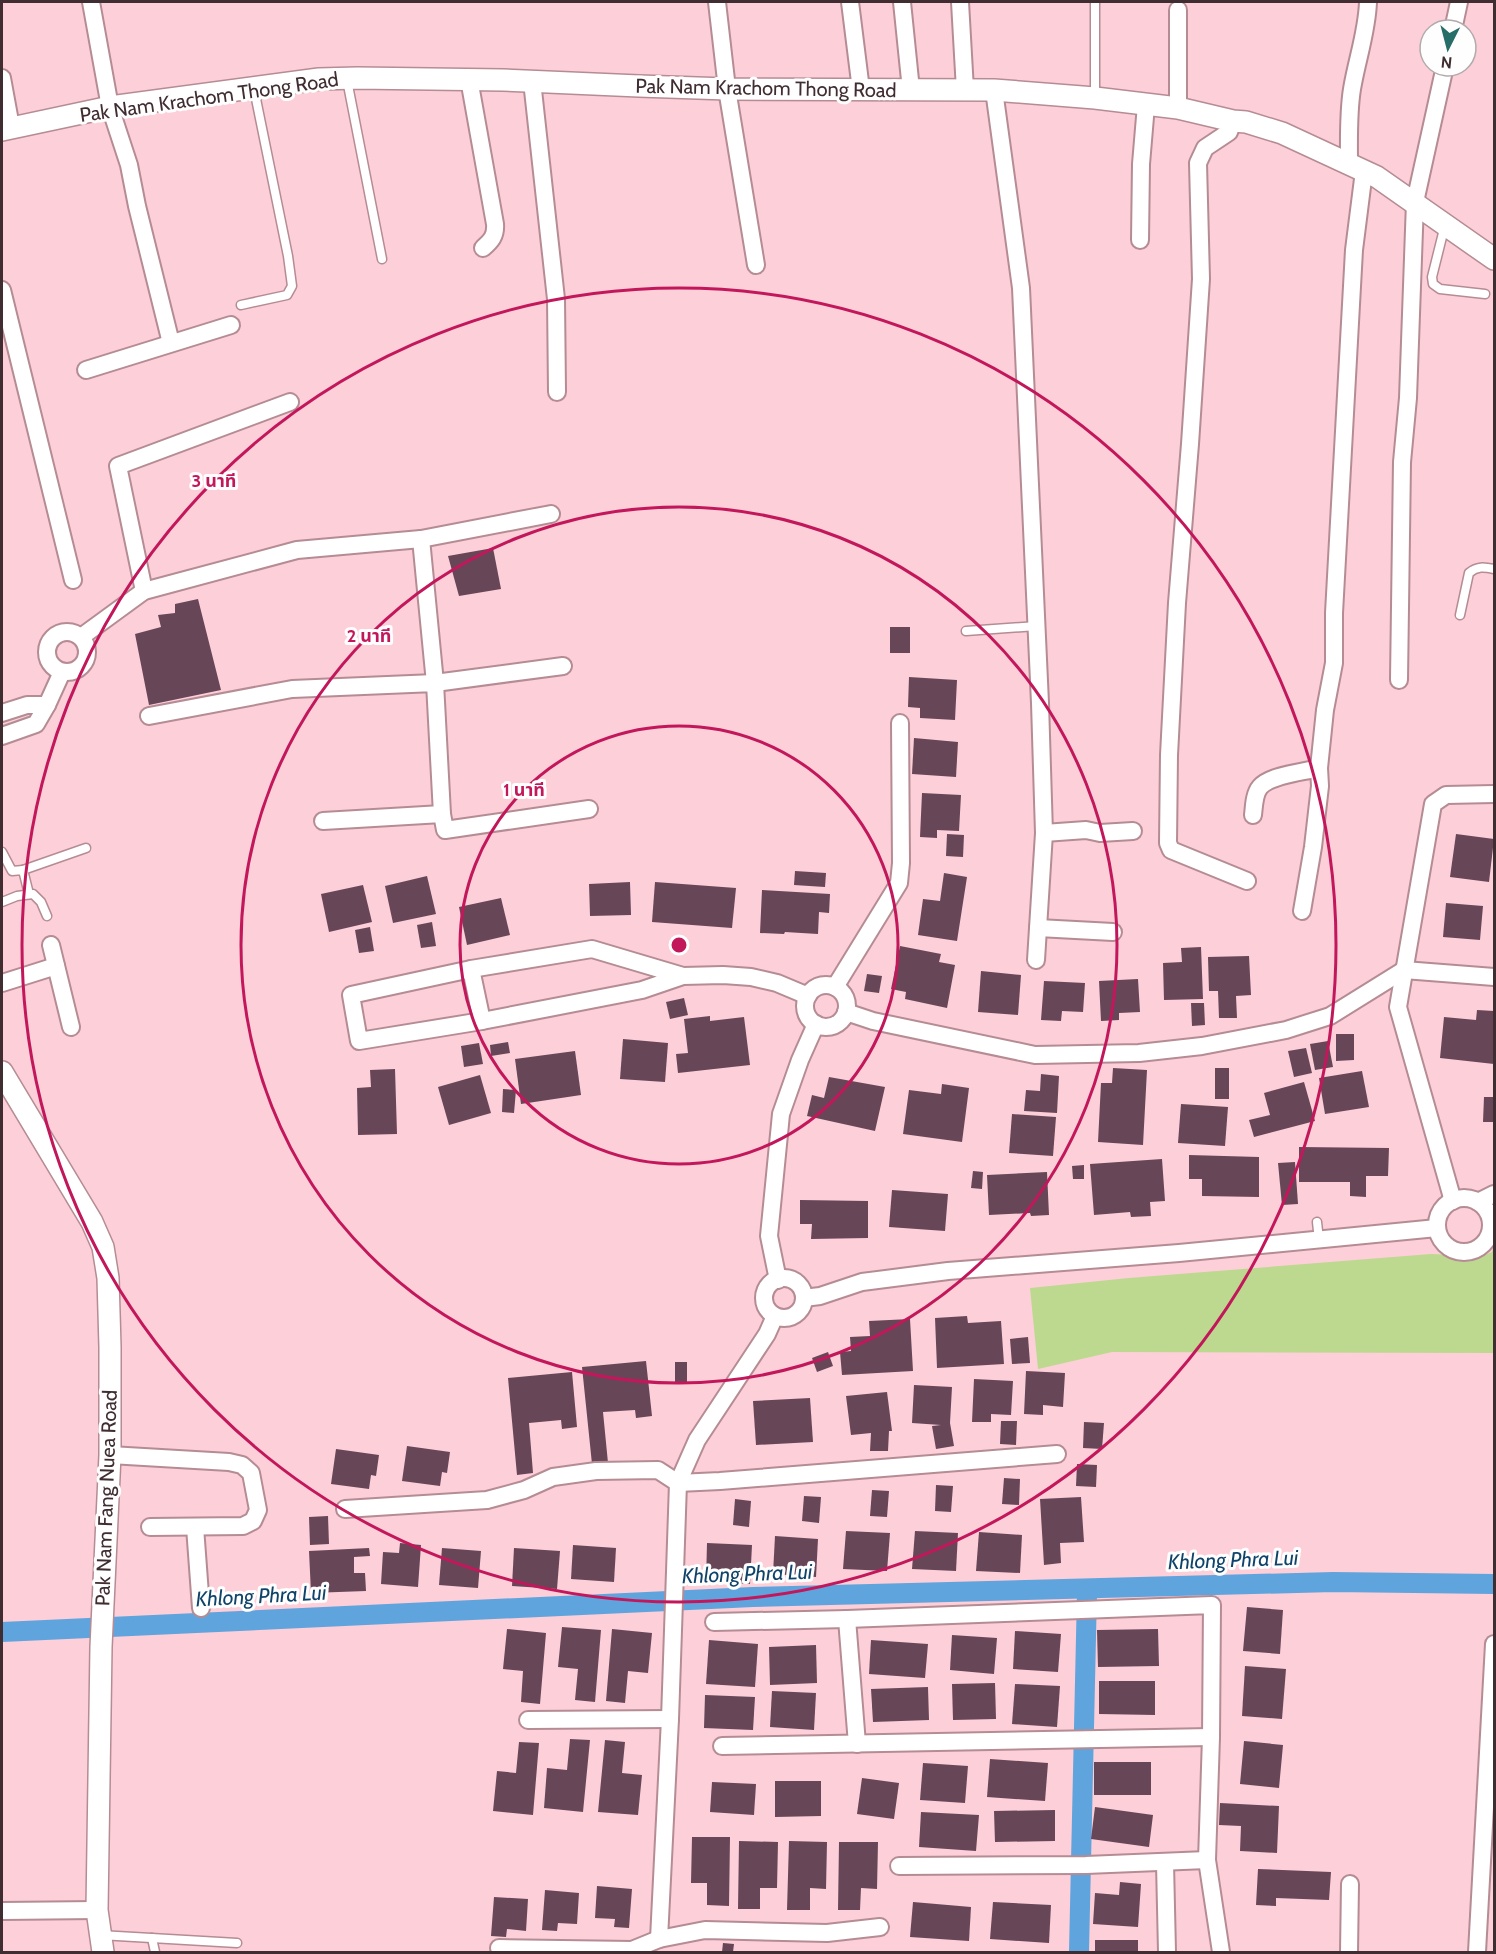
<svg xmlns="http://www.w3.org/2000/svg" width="1496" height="1954" font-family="Cabin,'Noto Sans Thai',sans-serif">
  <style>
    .green { fill: #bdd98f }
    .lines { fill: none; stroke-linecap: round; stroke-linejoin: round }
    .canal { stroke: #60a4dd; stroke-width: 20 }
    .building { fill: #674658 }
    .service-casing { stroke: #b58c94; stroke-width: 11 }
    .minor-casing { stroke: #b58c94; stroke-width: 20 }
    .tertiary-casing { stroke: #b58c94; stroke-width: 24 }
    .service { stroke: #fff; stroke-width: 8 }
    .minor { stroke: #fff; stroke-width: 16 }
    .tertiary { stroke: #fff; stroke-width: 21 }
    .ring { fill: none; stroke: #c2185b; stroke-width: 3 }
    .labels { text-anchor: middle; stroke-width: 6; stroke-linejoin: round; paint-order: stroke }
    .street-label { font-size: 20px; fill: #3f2d31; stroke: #fefefe }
    .water-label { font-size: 21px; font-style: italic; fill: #0f4369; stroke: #fefefe }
    .centre { fill: #c2185b; stroke: #fefefe; stroke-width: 3 }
    .ring-label { font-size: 18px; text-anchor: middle; font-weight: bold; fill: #c2185b; stroke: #fefefe; stroke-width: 6; stroke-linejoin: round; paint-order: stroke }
  </style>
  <rect width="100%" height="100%" fill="#fdcfd8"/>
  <path class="green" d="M1494,1244V1353L1112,1352L1038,1369L1030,1288L1129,1278L1431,1254C1457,1254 1466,1263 1492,1252Z"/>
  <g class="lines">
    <g class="canal">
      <path d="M2,1632L753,1597L1333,1582L1494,1584"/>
      <path d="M1079,1952L1087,1592"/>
    </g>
  </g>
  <g class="building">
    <path d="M493,548L501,589L459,596L448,556Z"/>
    <path d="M198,599L221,690L149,705L135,634L161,627L158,615L175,613V604Z"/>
    <rect x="890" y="627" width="20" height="26"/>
    <path d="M909,677L957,680L955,720L920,718V708L908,707Z"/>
    <path d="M914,738L958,742L956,777L912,774Z"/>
    <path d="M922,793L961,795L959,831L937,830V838L920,837Z"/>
    <path d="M947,834L964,835L963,857L946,856Z"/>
    <path d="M1456,834L1494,839L1489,882L1450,877Z"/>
    <path d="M795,871L826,873L825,887L794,885Z"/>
    <path d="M944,873L967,877L957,941L918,935L923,899L940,901Z"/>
    <path d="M427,876L436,914L393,923L385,886Z"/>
    <path d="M630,882L631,915L590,916L589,884Z"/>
    <path d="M655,882L736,888L732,928L652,922Z"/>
    <path d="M363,885L372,922L329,932L321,894Z"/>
    <path d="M762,890L830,894L829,913L819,912L818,934L785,932L784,934L760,933Z"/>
    <path d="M501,898L510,935L467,945L459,907Z"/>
    <path d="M1446,903L1483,906L1480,940L1443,937Z"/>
    <path d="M432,922L436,946L421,948L417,925Z"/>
    <path d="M370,927L374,951L359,953L355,930Z"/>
    <path d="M900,946L941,954L939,962L955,965L947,1008L905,999L906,992L891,989Z"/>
    <path d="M1201,947L1203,999L1164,1000L1163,963L1182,962L1181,948Z"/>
    <path d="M1249,956L1251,995L1236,996L1237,1018H1219L1218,991H1209L1208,957Z"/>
    <path d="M981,971L1021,975L1018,1015L978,1012Z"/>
    <path d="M867,974L882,976L879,993L864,991Z"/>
    <path d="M1138,979L1140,1012L1119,1013V1020L1101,1021L1099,981Z"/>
    <path d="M1044,981L1085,983L1083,1012L1062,1011L1061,1021L1041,1020Z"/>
    <path d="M684,998L688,1015L670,1019L666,1002Z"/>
    <path d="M1191,1003H1204L1205,1025L1192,1026Z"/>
    <path d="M1477,1010L1494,1011V1064L1440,1058L1444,1017L1476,1020Z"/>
    <path d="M710,1016V1021L744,1017L750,1065L678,1073L676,1054L688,1053L684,1019Z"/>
    <path d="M1336,1034H1354V1060L1336,1061Z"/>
    <path d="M623,1039L668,1043L665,1082L620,1079Z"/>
    <path d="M1328,1041L1333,1067L1315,1070L1310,1044Z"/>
    <path d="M508,1042L510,1053L491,1056L490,1045Z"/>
    <path d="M479,1043L483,1064L464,1067L461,1046Z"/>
    <path d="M1306,1048L1312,1073L1294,1077L1288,1051Z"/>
    <path d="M575,1051L581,1095L521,1104L515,1059Z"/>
    <path d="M1113,1068L1147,1070L1143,1145L1098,1142L1101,1083H1112Z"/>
    <rect x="1215" y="1068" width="14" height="31"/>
    <path d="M395,1069L397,1134L358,1135L357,1088L371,1087L370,1070Z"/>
    <path d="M1362,1071L1369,1107L1325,1114L1319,1078Z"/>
    <path d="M1041,1074L1059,1076L1057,1113L1024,1111L1026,1090L1040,1091Z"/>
    <path d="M480,1075L491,1113L449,1125L438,1087Z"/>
    <path d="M829,1077L885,1087L875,1131L807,1116L812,1095L824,1098Z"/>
    <path d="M1304,1082L1315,1121L1254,1137L1249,1120L1270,1115L1264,1093Z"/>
    <path d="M942,1084L969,1088L962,1142L903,1134L909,1090L941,1094Z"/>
    <path d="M503,1089L516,1090L514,1113L502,1112Z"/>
    <path d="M1484,1097H1494V1122H1483Z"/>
    <path d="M1181,1104L1228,1107L1225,1146L1178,1143Z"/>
    <path d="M1012,1114L1056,1117L1053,1156L1009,1153Z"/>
    <path d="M1299,1147L1389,1148L1388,1176H1366V1197L1350,1196V1182H1299Z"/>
    <path d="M1189,1155L1259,1157V1197L1202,1196V1179H1189Z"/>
    <path d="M1162,1159L1165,1201L1150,1202L1151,1216L1131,1217L1130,1212L1094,1215L1090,1164Z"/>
    <path d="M1295,1162L1298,1204L1282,1205L1278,1163Z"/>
    <path d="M1084,1165V1179H1073L1072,1166Z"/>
    <path d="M973,1171L983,1172L982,1189L971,1188Z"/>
    <path d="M1047,1172L1049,1215L1031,1216L1030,1213L989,1215L987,1175Z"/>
    <path d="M892,1190L948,1194L945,1231L889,1227Z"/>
    <path d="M800,1200L868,1201V1238L811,1239L812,1224H800Z"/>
    <path d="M967,1316L968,1323L1001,1321L1004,1364L937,1368L935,1318Z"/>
    <path d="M910,1319L913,1371L842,1375L840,1352L851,1351L850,1337L870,1336L869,1321Z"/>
    <path d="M1028,1337L1030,1363L1012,1364L1010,1339Z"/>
    <path d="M828,1352L833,1366L817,1372L812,1358Z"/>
    <path d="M646,1361L652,1416L636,1418L635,1410L603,1412L608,1463L592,1464L582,1367Z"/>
    <rect x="675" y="1362" width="12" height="21"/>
    <path d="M1026,1371L1065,1373L1063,1407L1043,1405V1415L1024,1414Z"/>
    <path d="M572,1372L577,1427L562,1429L561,1420L529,1423L533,1473L517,1475L508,1378Z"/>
    <path d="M974,1379L1013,1381L1011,1415L991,1414V1422H972Z"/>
    <path d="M914,1385L952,1387L950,1423L954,1446L936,1449L932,1426L941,1425L912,1423Z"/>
    <path d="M887,1392L892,1431H889L888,1451H870L871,1433L851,1435L846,1396Z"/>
    <path d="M810,1398L813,1442L756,1445L753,1401Z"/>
    <path d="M1001,1421H1017L1016,1445L1000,1444Z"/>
    <path d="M1084,1422L1104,1423L1102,1449L1083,1448Z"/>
    <path d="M407,1446L450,1452L447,1473L442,1472L440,1486L402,1481Z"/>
    <path d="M336,1449L379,1455L376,1476L371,1475L369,1489L331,1484Z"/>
    <path d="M1077,1464L1097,1465L1096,1487L1076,1486Z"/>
    <path d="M1004,1478L1020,1479L1019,1505L1002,1504Z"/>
    <path d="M936,1485L953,1486L951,1512L935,1511Z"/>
    <path d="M872,1490L889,1491L887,1517L870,1516Z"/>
    <path d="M804,1496L821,1497L819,1523L802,1521Z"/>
    <path d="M1081,1497L1084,1542L1060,1543L1061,1563L1044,1565L1040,1499Z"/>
    <path d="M735,1499L751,1501L749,1527L733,1525Z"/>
    <path d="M328,1516L329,1544L310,1545L309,1517Z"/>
    <path d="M846,1531L890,1533L887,1571L843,1569Z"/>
    <path d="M915,1531L958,1533L956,1571L912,1569Z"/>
    <path d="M979,1532L1022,1535L1020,1573L976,1571Z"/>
    <path d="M775,1536L818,1539L816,1577L773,1574Z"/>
    <path d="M400,1543L421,1545L418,1587L381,1584L383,1552L399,1553Z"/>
    <path d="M707,1543L752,1545L750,1584L706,1582Z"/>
    <path d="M573,1545L616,1548L614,1582L571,1579Z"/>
    <path d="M369,1548L370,1556L354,1557V1573H365L366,1591L311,1593L309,1551Z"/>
    <path d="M442,1548L481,1551L478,1588L439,1585Z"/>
    <path d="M514,1548L560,1551L557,1589L512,1586Z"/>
    <path d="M1247,1607L1283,1610L1280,1654L1243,1651Z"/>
    <path d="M562,1627L601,1630L595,1702L575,1700L578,1669L558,1667Z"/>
    <path d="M507,1629L546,1633L540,1704L521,1702L523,1671L503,1669Z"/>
    <path d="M612,1629L652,1633L648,1673L628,1671L625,1703L606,1701Z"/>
    <path d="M1158,1629L1159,1666L1098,1667L1097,1630Z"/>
    <path d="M1015,1631L1061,1634L1058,1672L1013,1669Z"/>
    <path d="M952,1635L997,1638L994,1674L950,1670Z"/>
    <path d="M709,1640L758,1644L755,1687L706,1684Z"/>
    <path d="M871,1640L928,1644L925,1678L869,1674Z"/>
    <path d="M816,1645L817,1683L770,1685L769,1647Z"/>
    <path d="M1245,1666L1286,1669L1282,1719L1242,1716Z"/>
    <path d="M1099,1681H1155V1715L1099,1714Z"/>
    <path d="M995,1683L996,1719L953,1720L952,1684Z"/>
    <path d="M1015,1684L1060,1686L1057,1727L1012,1724Z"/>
    <path d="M928,1687L929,1720L873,1722L871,1689Z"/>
    <path d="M772,1691L816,1693L814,1730L770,1727Z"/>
    <path d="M705,1695L755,1697L753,1730L704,1728Z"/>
    <path d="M570,1739L590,1740L583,1812L544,1808L547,1768L567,1770Z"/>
    <path d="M605,1740L625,1742L622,1773L642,1775L638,1815L598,1812Z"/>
    <path d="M1244,1741L1283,1745L1279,1788L1240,1784Z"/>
    <path d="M519,1742L539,1743L533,1815L493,1811L497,1771L516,1773Z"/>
    <path d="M990,1759L1048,1763L1045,1801L987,1797Z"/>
    <rect x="1094" y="1762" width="57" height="33"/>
    <path d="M923,1763L968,1766L965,1803L920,1800Z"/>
    <path d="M862,1778L899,1783L894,1819L857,1814Z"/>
    <path d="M775,1781H821V1816L775,1817Z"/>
    <path d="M712,1782L756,1784L754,1815L710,1812Z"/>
    <path d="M1220,1803L1279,1806L1277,1853L1240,1851L1241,1826L1219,1825Z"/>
    <path d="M1095,1807L1153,1815L1149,1847L1091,1839Z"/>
    <path d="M1055,1810V1841L995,1842L994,1811Z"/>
    <path d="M921,1812L979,1815L976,1851L919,1847Z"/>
    <path d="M692,1837H730L729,1906L707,1905V1883H691Z"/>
    <path d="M739,1841L778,1842L777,1888H760V1909H738Z"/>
    <path d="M789,1841L827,1842L826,1889L810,1888V1910H787Z"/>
    <path d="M839,1842H878L877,1889L861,1888L860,1910H838Z"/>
    <path d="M1258,1869L1331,1872L1329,1900L1276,1898V1906L1256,1905Z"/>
    <path d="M1120,1882L1141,1884L1138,1927L1093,1924L1095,1893L1119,1895Z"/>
    <path d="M597,1886L632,1889L629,1928L614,1927L615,1919L595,1918Z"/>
    <path d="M545,1890L579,1893L577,1924L558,1923L557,1931L542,1930Z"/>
    <path d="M494,1897L528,1899L526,1931L507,1929L506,1937L491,1936Z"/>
    <path d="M913,1902L971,1907L969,1941L910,1937Z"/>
    <path d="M993,1902L1051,1905L1049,1943L990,1939Z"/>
    <rect x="1095" y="1940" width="43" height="12"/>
    <path d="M723,1943L734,1944L733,1952H722Z"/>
  </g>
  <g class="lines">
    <defs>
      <g id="service">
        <path d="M347,80L382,259"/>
        <path d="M1095,97V2"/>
        <path d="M1445,225L1432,277L1433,284L1440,289L1485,294"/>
        <path d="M241,305L287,295L292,286L288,256L254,89"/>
        <path d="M1460,615L1469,573C1477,566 1484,567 1494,569"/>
        <path d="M966,631L1037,626"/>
        <path d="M2,852L12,871L23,870L29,894"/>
        <path d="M23,870L86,848"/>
        <path d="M2,902L17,896L33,894L41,902L47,916"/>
        <path d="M1317,1222L1319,1240"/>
        <path d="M100,1935L237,1943"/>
        <path d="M152,1938L155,1952"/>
      </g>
      <g id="minor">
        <path d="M91,2L110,107L129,165L137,206L171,343"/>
        <path d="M717,2L727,89L756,265"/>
        <path d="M850,2L861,90"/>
        <path d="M902,2L911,90"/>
        <path d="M960,2L965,90"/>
        <path d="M1453,30L1459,2"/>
        <path d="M2,78L11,127"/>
        <path d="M469,79L495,224C496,236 491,241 483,248"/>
        <path d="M532,81L556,299L557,392"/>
        <path d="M994,90L1021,288L1040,703L1044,833L1036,960"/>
        <path d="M1178,108V10"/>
        <path d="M1233,121L1229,132L1205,148L1198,163L1201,279L1190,444L1177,603L1169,755L1168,843L1171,850L1247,881"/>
        <path d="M1349,164C1349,139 1348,114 1352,89C1357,59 1367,32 1368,2"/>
        <path d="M1140,240L1141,164L1146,105"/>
        <path d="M2,290L73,580"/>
        <path d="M86,370L231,325"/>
        <path d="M421,539L435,683L563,666"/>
        <path d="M144,591L118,466L290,402"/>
        <circle cx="67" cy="652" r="20"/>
        <path d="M81,637L144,591L297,550L421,539L551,514"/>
        <path d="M1399,680L1402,462L1408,398L1415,202L1445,66"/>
        <path d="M2,713L27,705H47"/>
        <path d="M149,716L292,689L435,683L442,814L445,830L589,809"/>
        <path d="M2,736L36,724L47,705L62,672"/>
        <path d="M1253,815C1254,807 1254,794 1260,787C1270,775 1304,772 1319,768"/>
        <path d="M323,821L442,814"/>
        <path d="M1044,833L1086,830L1100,833L1133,831"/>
        <path d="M1302,911L1313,847L1320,786L1319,768L1325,710L1334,663V613L1354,250L1364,171"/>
        <path d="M1038,928L1113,932"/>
        <path d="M51,945L71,1027"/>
        <path d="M471,969L482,1021"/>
        <path d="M683,976L592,949L471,969L351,995L359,1041L482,1021L642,990L683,976L723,975L751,977L777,983L808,996"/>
        <path d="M2,983L56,966"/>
        <circle cx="826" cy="1006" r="21"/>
        <path d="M835,987L899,883L901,863L900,723"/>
        <path d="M846,1012L873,1021L1035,1055L1139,1053L1202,1046L1286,1030L1330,1016L1404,970L1494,977"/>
        <circle cx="1464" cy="1225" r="27"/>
        <path d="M1453,1201L1398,1007L1433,804L1446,795L1494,794"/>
        <path d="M1478,1202L1494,1194"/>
        <circle cx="784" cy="1298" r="20"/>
        <path d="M778,1280L769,1236L781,1114L800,1060L816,1024"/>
        <path d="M804,1298L820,1296L862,1282L948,1271L1179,1253L1437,1228"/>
        <path d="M110,1455L229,1462L242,1465L251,1473L258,1510L253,1521L243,1526L150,1527"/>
        <path d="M345,1509L487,1500L524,1490L553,1477L596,1471L658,1470L678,1483L720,1481L1057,1454"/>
        <path d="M195,1527L201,1608"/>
        <path d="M847,1619L857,1744"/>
        <path d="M714,1622L847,1619L1212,1605L1211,1737L1207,1860L1221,1952"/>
        <path d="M528,1720L670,1719"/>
        <path d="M722,1746L1211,1737"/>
        <path d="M1165,1863L1167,1952"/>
        <path d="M899,1866L1086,1865L1207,1860"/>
        <path d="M2,1911L97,1910"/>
        <path d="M659,1939L670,1719L678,1483L697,1440L767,1334L775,1316"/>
        <path d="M499,1948L632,1950L659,1939L705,1930L827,1933L880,1927"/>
        <path d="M1349,1952L1350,1884"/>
        <path d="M1477,1952L1494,1644"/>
      </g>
      <g id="tertiary">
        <path d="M2,130L110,107L319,79L357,78L503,80L639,86L727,89L994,90L1095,98L1178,108L1233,121L1246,122L1282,133L1377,177L1494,259"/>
        <path d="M2,1072L92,1222L103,1247L108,1278L110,1347V1455L101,1647L97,1910L103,1952"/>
      </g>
    </defs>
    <use href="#service" class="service-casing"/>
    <use href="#minor" class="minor-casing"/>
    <use href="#tertiary" class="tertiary-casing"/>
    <use href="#service" class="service"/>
    <use href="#minor" class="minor"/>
    <use href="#tertiary" class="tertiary"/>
  </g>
  <g class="ring">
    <circle cx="679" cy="945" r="219"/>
    <circle cx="679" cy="945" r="438"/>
    <circle cx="679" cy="945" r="657"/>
  </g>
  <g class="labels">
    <g class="street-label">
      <text transform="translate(766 88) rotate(1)" y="7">Pak Nam Krachom Thong Road</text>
      <text transform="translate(209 97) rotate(-8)" y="7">Pak Nam Krachom Thong Road</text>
      <text transform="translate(106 1498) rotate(-88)" y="7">Pak Nam Fang Nuea Road</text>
    </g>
    <g class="water-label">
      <text transform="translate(1233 1560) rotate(-2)" y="7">Khlong Phra Lui</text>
      <text transform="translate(747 1574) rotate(-2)" y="7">Khlong Phra Lui</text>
      <text transform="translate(261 1596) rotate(-3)" y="7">Khlong Phra Lui</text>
    </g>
  </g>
  <circle cx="679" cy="945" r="9" class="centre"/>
  <g class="ring-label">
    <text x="214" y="487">3 นาที</text>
    <text x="369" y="642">2 นาที</text>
    <text x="524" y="796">1 นาที</text>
  </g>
  <rect width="1496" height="1954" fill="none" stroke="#3f2d31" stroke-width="6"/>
  <g transform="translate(1448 48) rotate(186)"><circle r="28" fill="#fefefe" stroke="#b2aaac" stroke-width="1.5"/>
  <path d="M0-4.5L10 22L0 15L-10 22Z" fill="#266e67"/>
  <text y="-9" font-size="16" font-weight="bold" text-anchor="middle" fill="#3f2d31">N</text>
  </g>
</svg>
